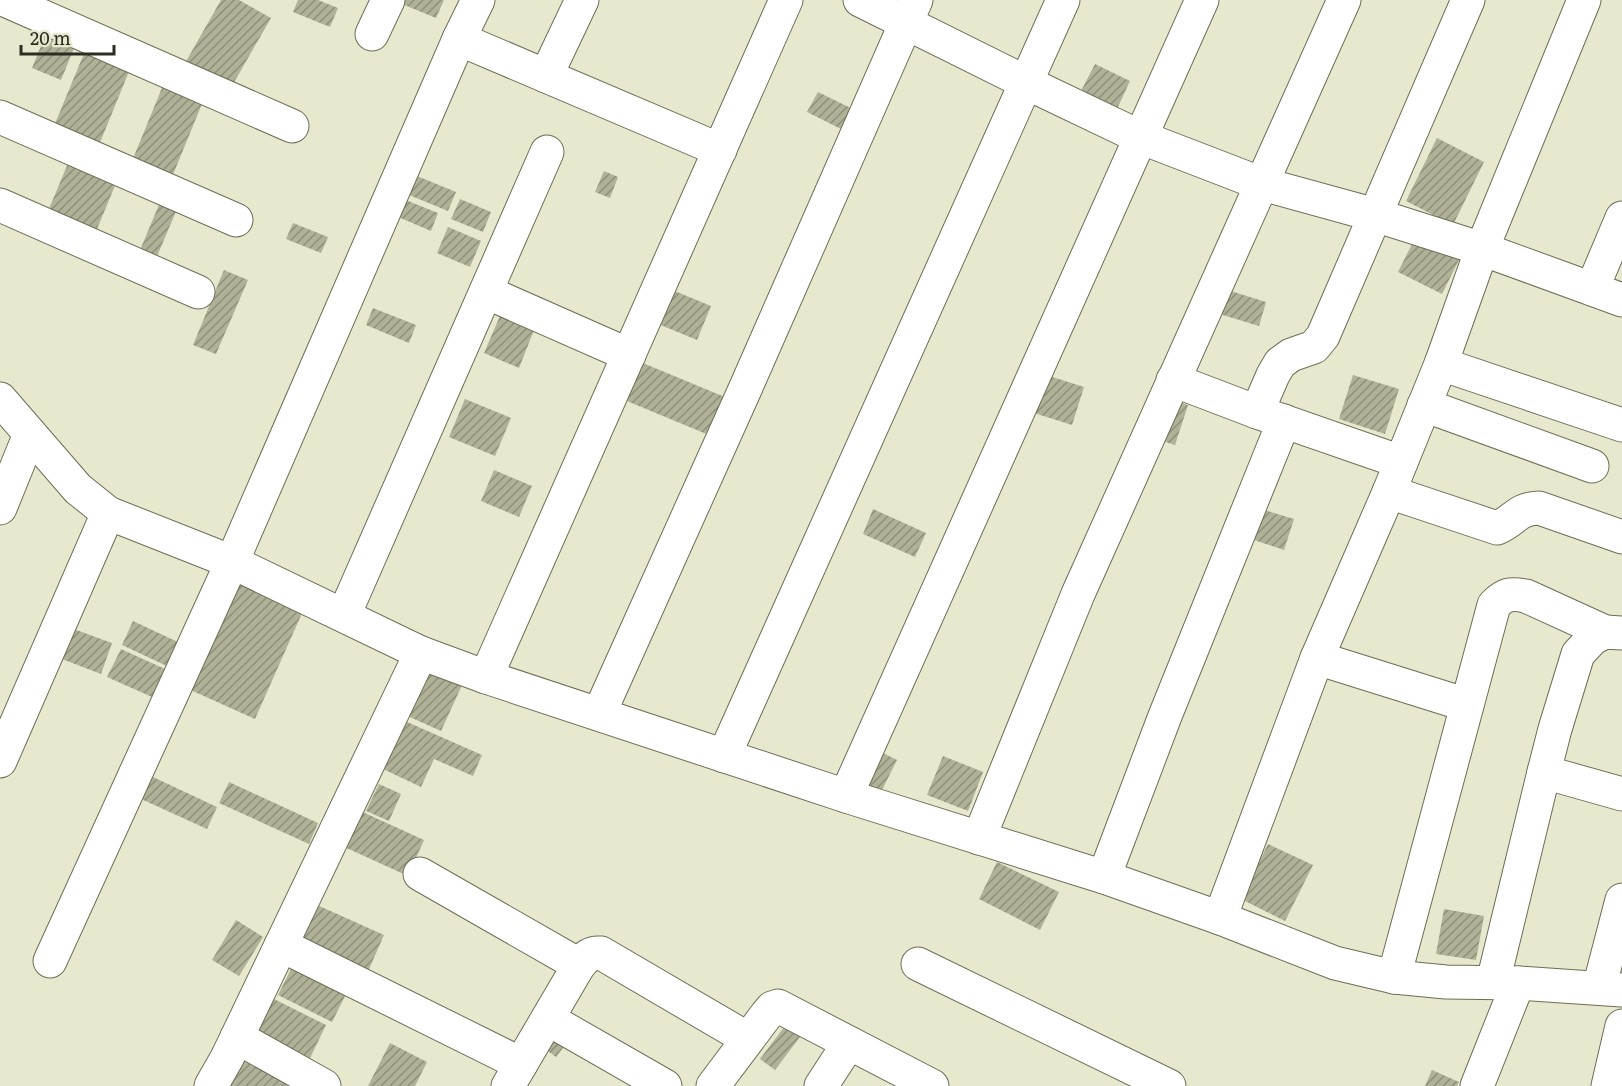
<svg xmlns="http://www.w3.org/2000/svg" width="1622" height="1086" font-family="Literata,serif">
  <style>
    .building { fill: url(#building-hatch) }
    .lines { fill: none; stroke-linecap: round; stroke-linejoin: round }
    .minor-casing { stroke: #6d6e56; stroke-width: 35 }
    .minor { stroke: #fff; stroke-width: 33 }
  </style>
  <defs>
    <pattern id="building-hatch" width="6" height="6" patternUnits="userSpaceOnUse" patternTransform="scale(1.5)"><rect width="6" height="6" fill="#b0b197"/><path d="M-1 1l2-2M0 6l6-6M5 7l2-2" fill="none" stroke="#8f907b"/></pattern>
  </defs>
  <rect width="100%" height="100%" fill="#e7e8cd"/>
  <g class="building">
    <path d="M221,0H239L271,18L229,91L184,65Z"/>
    <path d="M298,0H318L338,8L330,27L293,12Z"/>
    <path d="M398,0H444L436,18L397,2Z"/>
    <path d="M45,36L74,48L61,80L32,68Z"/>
    <path d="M85,51L130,69L99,145L54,126Z"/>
    <path d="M1095,64L1130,81L1116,111L1080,93Z"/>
    <path d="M164,83L204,99L172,177L132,161Z"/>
    <path d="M818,92L861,113L851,134L807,112Z"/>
    <path d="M1437,138L1484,162L1453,225L1406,201Z"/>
    <path d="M71,156L119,176L92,241L44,221Z"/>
    <path d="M604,171L618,177L610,198L595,192Z"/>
    <path d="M417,176L456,192L448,211L409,195Z"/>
    <path d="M163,195L180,202L155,261L138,255Z"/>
    <path d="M403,199L438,213L431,231L396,216Z"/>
    <path d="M460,199L491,212L483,232L451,219Z"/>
    <path d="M293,223L328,237L321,253L286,239Z"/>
    <path d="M448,227L481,241L470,267L437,253Z"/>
    <path d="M1419,230L1463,252L1442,294L1398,272Z"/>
    <path d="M224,270L248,280L216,354L193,345Z"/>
    <path d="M665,287L711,306L697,340L651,321Z"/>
    <path d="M1221,288L1266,302L1259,326L1213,312Z"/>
    <path d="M373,308L416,325L409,343L366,325Z"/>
    <path d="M500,316L534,330L519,368L484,353Z"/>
    <path d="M638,361L732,400L716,438L622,399Z"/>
    <path d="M1043,374L1084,387L1072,425L1031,412Z"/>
    <path d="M1353,375L1399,389L1385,434L1339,419Z"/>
    <path d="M465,399L511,418L495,456L449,437Z"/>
    <path d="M1170,399L1188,405L1175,445L1157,439Z"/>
    <path d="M494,470L532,486L519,517L481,501Z"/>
    <path d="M873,509L926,533L915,557L863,534Z"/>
    <path d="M1261,509L1294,519L1284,550L1251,539Z"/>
    <path d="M234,580L303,611L255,719L186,688Z"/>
    <path d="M133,621L180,643L169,667L122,645Z"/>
    <path d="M60,624L112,643L101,674L49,654Z"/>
    <path d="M121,649L165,669L152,697L107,677Z"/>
    <path d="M425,666L463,683L441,731L403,714Z"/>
    <path d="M405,721L482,755L473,776L434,759L421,787L383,769Z"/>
    <path d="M875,749L897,760L879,796L857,784Z"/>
    <path d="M943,756L983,772L968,811L927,795Z"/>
    <path d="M138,770L217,807L207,829L128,793Z"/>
    <path d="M229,782L318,823L309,844L219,803Z"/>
    <path d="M379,784L401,794L389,821L366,811Z"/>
    <path d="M356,809L424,840L408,876L340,845Z"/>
    <path d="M1268,844L1313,865L1285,921L1241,899Z"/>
    <path d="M997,862L1059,892L1040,930L979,899Z"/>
    <path d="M308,901L384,935L366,976L290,942Z"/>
    <path d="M1444,909L1484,916L1476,960L1436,954Z"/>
    <path d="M236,920L263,937L239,976L212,960Z"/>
    <path d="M296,959L350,986L332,1022L278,995Z"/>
    <path d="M274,999L326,1025L310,1058L257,1032Z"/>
    <path d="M788,1022L803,1033L775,1070L760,1059Z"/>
    <path d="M570,1039L556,1057L537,1043Z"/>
    <path d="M390,1043L427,1062L415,1086H368Z"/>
    <path d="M240,1050L293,1076L287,1086H222Z"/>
    <path d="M1432,1070L1459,1082L1457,1086H1425Z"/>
  </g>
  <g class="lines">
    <defs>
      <g id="minor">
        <path d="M5,0L292,126"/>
        <path d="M860,0L1027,83L1140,137L1262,184L1375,215L1482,249L1441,364L1389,492L1317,658L1220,918"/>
        <path d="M1584,0L1482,249L1622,300"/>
        <path d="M372,34L388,0"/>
        <path d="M459,39L720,150"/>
        <path d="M546,76L582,0"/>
        <path d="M0,117L236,220"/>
        <path d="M0,205L198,292"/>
        <path d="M1592,289L1622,218"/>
        <path d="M486,292L629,355"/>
        <path d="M1441,364L1622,425"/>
        <path d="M1173,380L1257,412L1401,462"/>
        <path d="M0,399L78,489L108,513L232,562L421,653L486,677L846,796L1104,877L1220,918L1335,963L1394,977L1446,982L1518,983L1622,990"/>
        <path d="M1424,405L1592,466"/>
        <path d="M1257,412L1273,375L1280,363L1291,355L1314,347L1323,336L1468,0"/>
        <path d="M1389,492L1497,528C1516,520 1516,509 1539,508L1622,537"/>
        <path d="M0,508L30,434"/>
        <path d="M344,615L547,152"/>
        <path d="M1317,658L1467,705"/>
        <path d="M486,677L786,0"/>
        <path d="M599,714L746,387L916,0"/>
        <path d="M724,756L1063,0"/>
        <path d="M0,761L108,513"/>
        <path d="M1544,772L1622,794"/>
        <path d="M846,796C966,531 1083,265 1202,0"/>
        <path d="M979,838L1078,594L1344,0"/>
        <path d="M420,874L579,965L508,1086"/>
        <path d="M1104,877L1165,716L1284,421"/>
        <path d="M281,945L521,1064"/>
        <path d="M50,961L232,562L459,39L478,0"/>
        <path d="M918,964L1169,1086"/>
        <path d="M579,965C586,957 590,952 601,953L748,1039"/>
        <path d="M1394,977L1494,605C1505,594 1510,593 1526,596L1605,632"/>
        <path d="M1493,982L1544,772L1555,729L1578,654L1593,638L1605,632L1622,633"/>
        <path d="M1599,988L1622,900"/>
        <path d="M548,1019L665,1086"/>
        <path d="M237,1037L324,1086"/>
        <path d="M211,1086L227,1058L421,653"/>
        <path d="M713,1086L767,1014L772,1008L778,1006L932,1086"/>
        <path d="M821,1086L849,1043"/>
        <path d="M1477,1086L1518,983"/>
        <path d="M1608,1086L1622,1026"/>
      </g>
    </defs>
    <use href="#minor" class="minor-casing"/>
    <use href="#minor" class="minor"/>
  </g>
  <path d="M21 45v9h93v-9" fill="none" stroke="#2c2d23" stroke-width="3"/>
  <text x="30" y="45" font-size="18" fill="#2c2d23" stroke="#e7e8cd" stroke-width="4.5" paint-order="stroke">20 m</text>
</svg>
